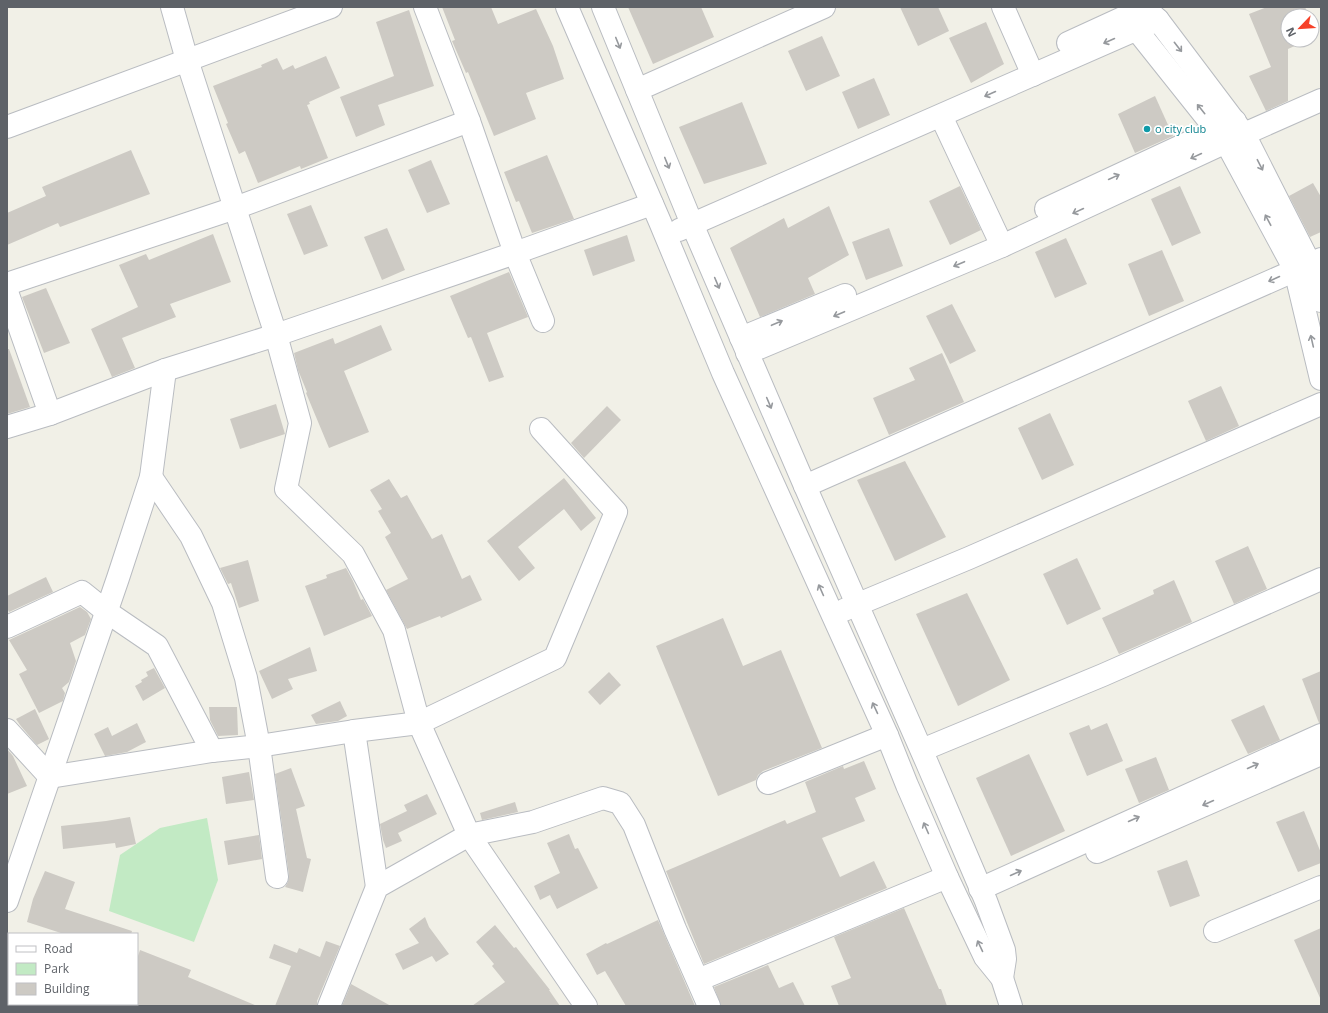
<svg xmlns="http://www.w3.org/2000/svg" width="1328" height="1013" font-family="'Open Sans',sans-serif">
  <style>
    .green { fill: #c2eac4 }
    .building { fill: #cdcac4 }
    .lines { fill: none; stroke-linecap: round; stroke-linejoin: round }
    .minor-casing { stroke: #b9bcc1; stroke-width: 24 }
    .secondary-casing { stroke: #babdc3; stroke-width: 24 }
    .minor { stroke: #fff; stroke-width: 22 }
    .secondary { stroke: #fff; stroke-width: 22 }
    .oneway { stroke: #96999d }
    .culture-dot { fill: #0f9aa8; stroke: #fff; stroke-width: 1.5 }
    .labels { text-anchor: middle; stroke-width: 3.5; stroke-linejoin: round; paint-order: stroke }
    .culture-label { font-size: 11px; fill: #0d838f; stroke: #fff; text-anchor: start }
  </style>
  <rect width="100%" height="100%" fill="#f1f0e7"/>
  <path class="green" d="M207,818L218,880L194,942L109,911L120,855L160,828Z"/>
  <g class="building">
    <path d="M442,7H491L498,24L536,9L553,46L564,79L526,93L536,119L494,136L468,72L466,73L452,41L455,40Z"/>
    <path d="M628,7H701L714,37L653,64Z"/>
    <path d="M900,7H938L949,31L918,46Z"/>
    <path d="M1267,7H1305L1309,16H1288V40H1308L1288,49V101L1266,111L1249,76L1271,67L1249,14Z"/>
    <path d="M409,10L434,86L378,105L385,125L356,137L340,97L394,76L376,22Z"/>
    <path d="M986,22L1004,64L971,83L949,38Z"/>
    <path d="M822,36L840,76L806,91L788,51Z"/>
    <path d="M326,56L340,88L309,102L310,104L307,105L328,158L301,169L300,166L258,183L245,151L239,154L226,124L228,123L213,86L262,67L261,65L277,58L283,70L293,65L295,69Z"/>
    <path d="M874,78L890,115L858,129L842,92Z"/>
    <path d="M1155,96L1173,136L1135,153L1118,114Z"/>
    <path d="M742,102L767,164L704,184L679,127Z"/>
    <path d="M131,150L150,194L60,227L58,223L7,245V213L46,196L42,187Z"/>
    <path d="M547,155L574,219L532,233L519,201L516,202L504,172Z"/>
    <path d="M431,160L450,204L427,213L408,170Z"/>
    <path d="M1313,183L1321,197V232L1310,237L1289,196Z"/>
    <path d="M960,186L981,230L950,245L929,201Z"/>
    <path d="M1180,186L1201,233L1172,246L1151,199Z"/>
    <path d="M311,205L328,246L304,255L287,214Z"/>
    <path d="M829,206L849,255L808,278L815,294L760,317L730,248L784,218L788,228Z"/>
    <path d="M387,228L405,270L382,280L364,237Z"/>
    <path d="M889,228L903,266L866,280L852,242Z"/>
    <path d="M213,234L231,282L170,304L176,317L122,338L135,368L112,377L91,329L138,307L119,265L146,254L149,260Z"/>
    <path d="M627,235L635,261L593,276L584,250Z"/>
    <path d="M1066,238L1087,284L1055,298L1035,252Z"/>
    <path d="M1162,250L1184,301L1149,316L1128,264Z"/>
    <path d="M509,272L528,317L487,333L504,377L489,382L471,337L468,338L450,296Z"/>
    <path d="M46,288L70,343L44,353L22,297Z"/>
    <path d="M952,304L976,351L950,364L926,316Z"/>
    <path d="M381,325L392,350L344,371L369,432L329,448L306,393L307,392L298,370L294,353L333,338L335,344Z"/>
    <path d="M7,349H9L30,407L7,414Z"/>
    <path d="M942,353L964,402L889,435L873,398L915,380L909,368Z"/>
    <path d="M1221,386L1239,426L1206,441L1188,401Z"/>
    <path d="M276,404L285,434L240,449L230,419Z"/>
    <path d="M607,406L621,420L584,458L571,443Z"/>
    <path d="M1050,413L1074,465L1042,480L1018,428Z"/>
    <path d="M905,461L946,537L895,561L857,480Z"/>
    <path d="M564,478L596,518L581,531L564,509L518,547L535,568L519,581L487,541Z"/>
    <path d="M389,479L401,498L407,495L432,539L442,534L462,579L470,575L482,600L441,618L440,616L407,629L386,590L408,579L385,537L391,533L378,511L382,509L370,490Z"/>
    <path d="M1248,546L1267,589L1234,604L1215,561Z"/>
    <path d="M1077,558L1101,609L1067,625L1043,574Z"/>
    <path d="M248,560L259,601L239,608L231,583L228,584L220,568Z"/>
    <path d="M346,568L353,581L361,600L363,599L372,616L324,636L305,586L327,578L326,575Z"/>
    <path d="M46,577L53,592L9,612L7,608V596Z"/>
    <path d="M1174,580L1192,622L1119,654L1102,618L1154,594L1153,590Z"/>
    <path d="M967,593L1010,680L958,706L916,614Z"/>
    <path d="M80,607L87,612L91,619L85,635L70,643L76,661L69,682L62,688L65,693L63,701L39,713L19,674L27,670L9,640Z"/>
    <path d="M723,618L743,666L781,650L822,748L763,771L758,775L756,780L718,796L656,646Z"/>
    <path d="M310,647L317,671L288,679L293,689L272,699L259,671Z"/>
    <path d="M154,668L165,688L143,701L135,686L142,682L141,680L148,676L146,672Z"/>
    <path d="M1321,671V723H1319L1302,679Z"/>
    <path d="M609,672L621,685L600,705L588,692Z"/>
    <path d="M340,701L347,716L338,721L316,724L311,715Z"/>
    <path d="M1264,705L1280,740L1248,754L1231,720Z"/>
    <path d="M209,707H237L238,735L218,736L210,720Z"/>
    <path d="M35,709L49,739L37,745L20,725L16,719Z"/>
    <path d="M137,723L146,742L127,752L105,756L94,734L108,727L112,736Z"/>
    <path d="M1107,723L1123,761L1087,776L1069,733L1089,725L1091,730Z"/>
    <path d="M7,749L13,756L27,786L7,794Z"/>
    <path d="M1029,754L1065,831L1011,856L976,778Z"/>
    <path d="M1156,757L1169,790L1139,803L1125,769Z"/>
    <path d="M864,761L876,789L855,798L865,821L822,838L840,877L874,861L887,888L704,964L666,871L785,820L787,824L816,812L805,782L843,766L844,769Z"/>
    <path d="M291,768L305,806L296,809L307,858L311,859L303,892L285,887L288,882L289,875L275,774Z"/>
    <path d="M249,772L254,800L226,804L222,777Z"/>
    <path d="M427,794L437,814L398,833L402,841L386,848L383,840L380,824L407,811L404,805Z"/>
    <path d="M515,802L518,812L482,820L480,813Z"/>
    <path d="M1304,811L1321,853V863L1298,872L1276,822Z"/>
    <path d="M130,817L136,844L116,848L115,843L63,849L61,826L106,821Z"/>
    <path d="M569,834L575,849L578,848L598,888L557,909L550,895L540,900L534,886L560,873L547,843Z"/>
    <path d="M259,835L262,859L228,865L224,841Z"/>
    <path d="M1187,860L1200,896L1170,907L1157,871Z"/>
    <path d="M45,871L75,882L65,909L132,931L131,934H64L27,922L33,899Z"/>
    <path d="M904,908L939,989H941L947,1006H839L831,986L851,978L834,937Z"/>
    <path d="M425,917L429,927L449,954L436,962L432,956L403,970L395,954L419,943L409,929Z"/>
    <path d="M658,920L664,934L695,1006H626L605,971L597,975L586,954L606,943L607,944Z"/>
    <path d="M495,925L514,948L516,947L535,971L550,990H549L560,1006H472L505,982L492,966L494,964L476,942Z"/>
    <path d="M1321,928V1000L1294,940Z"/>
    <path d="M326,941L340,946L317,1001V1006H275L291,966L269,958L274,944L297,953L299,948L320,957Z"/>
    <path d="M140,950L191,970L188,977L257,1006H137V959Z"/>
    <path d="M768,965L779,988L793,982L805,1006H721L714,987Z"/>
    <path d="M351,984L391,1006H342Z"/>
  </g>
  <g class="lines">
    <defs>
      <g id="minor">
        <path d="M172,7L187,60L276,335L300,423L286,489L353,554L394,630L419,723L469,835L586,1006"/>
        <path d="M425,7L469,121L515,253L543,321"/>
        <path d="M567,7L660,222L723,373L887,735L907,785L947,877L985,957L1002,978L1011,1006"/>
        <path d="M603,7L692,224L805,486L927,763L986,901L1004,950L1005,959L1002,978"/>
        <path d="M1003,7L1033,75"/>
        <path d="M1144,7L1158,20L1244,134L1310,264L1321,301"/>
        <path d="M1130,17L1136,29L1226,142L1295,270L1321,379"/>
        <path d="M1068,43L1129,15"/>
        <path d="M637,90L824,7"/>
        <path d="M941,116L1002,246"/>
        <path d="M7,127L331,7"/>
        <path d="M1046,209L1235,121"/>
        <path d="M679,230L1158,20"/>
        <path d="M7,284L235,208L469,121"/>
        <path d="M7,292L50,414"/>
        <path d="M741,338L845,295"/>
        <path d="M747,353L1002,246L1226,142L1321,100"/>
        <path d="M7,427L50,414L165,370L276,335L515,253L652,204"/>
        <path d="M151,477L191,536L223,603L246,678L259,746L277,877"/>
        <path d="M805,486L1321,259"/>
        <path d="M844,610L969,558L1321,404"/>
        <path d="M7,627L82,592L107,612L157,646L212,751"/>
        <path d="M7,730L50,777L212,751L259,746L354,731L419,723L555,658L616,512L541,429"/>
        <path d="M354,731L377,887"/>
        <path d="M922,750L1103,675L1321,579"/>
        <path d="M768,783L887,735"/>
        <path d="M1097,852L1321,754"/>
        <path d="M980,889L1321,735"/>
        <path d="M7,901L118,578L151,477L165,370"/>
        <path d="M1215,931L1321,887"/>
        <path d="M698,980L947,877"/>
        <path d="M329,1006L377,887L469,835L533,822L603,798L620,803L634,825L675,929L709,1006"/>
      </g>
      <g id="secondary">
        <path d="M7,970H9"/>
        <path d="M21,1004L26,1006"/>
        <path d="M77,1004L81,1006"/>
      </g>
    </defs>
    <use href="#minor" class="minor-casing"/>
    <use href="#secondary" class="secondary-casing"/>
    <use href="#minor" class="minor"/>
    <use href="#secondary" class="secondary"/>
  </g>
  <defs><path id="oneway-shaft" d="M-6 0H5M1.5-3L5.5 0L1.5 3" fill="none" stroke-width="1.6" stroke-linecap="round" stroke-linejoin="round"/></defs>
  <g class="oneway">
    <use href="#oneway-shaft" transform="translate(1109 41) rotate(156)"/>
    <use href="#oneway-shaft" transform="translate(618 43) rotate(68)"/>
    <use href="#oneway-shaft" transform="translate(1178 47) rotate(52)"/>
    <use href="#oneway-shaft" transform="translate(990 94) rotate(156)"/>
    <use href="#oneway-shaft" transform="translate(1201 109) rotate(-129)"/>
    <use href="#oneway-shaft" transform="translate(1196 156) rotate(155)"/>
    <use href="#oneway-shaft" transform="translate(667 163) rotate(68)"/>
    <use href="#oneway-shaft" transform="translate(1260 165) rotate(63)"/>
    <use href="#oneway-shaft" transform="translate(1114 177) rotate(-25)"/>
    <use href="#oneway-shaft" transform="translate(1078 211) rotate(155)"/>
    <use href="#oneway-shaft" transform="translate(1268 220) rotate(-118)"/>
    <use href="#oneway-shaft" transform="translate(959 264) rotate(157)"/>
    <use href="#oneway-shaft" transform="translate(1274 279) rotate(156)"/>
    <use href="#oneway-shaft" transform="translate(717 283) rotate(67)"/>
    <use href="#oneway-shaft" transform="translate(839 314) rotate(157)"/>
    <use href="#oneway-shaft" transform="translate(777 323) rotate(-23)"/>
    <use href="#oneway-shaft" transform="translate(1312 341) rotate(-103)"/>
    <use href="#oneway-shaft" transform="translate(769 403) rotate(67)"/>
    <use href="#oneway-shaft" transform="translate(821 590) rotate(-114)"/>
    <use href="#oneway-shaft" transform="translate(875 708) rotate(-115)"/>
    <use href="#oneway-shaft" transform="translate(1253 766) rotate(-24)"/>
    <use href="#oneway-shaft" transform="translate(1208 803) rotate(156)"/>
    <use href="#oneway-shaft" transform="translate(1134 819) rotate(-24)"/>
    <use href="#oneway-shaft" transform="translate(926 828) rotate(-114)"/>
    <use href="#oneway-shaft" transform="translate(1016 873) rotate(-24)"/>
    <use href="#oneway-shaft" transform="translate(980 946) rotate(-115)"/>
  </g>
  <circle class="culture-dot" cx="1147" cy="129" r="4"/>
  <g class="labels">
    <g class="culture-label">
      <text x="1155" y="133">o city club</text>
    </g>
  </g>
  <rect width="1328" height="1013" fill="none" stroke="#5e6268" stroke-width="16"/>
  <rect x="8" y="933" width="130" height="72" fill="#ffffff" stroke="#bfc0c3"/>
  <rect x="16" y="946" width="20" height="6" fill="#ffffff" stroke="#bfc0c3"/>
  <text x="44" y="953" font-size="12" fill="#5e6268">Road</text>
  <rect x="16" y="963" width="20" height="12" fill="#c2eac4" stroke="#bfc0c3"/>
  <text x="44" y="973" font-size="12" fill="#5e6268">Park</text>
  <rect x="16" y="983" width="20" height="12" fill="#cdcac4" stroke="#bfc0c3"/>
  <text x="44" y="993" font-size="12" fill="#5e6268">Building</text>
  <g transform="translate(1300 28) rotate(245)"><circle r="19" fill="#ffffff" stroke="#bfc0c3"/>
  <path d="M0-3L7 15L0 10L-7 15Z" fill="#f64129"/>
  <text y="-6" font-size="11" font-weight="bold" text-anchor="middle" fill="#5e6268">N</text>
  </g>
</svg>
